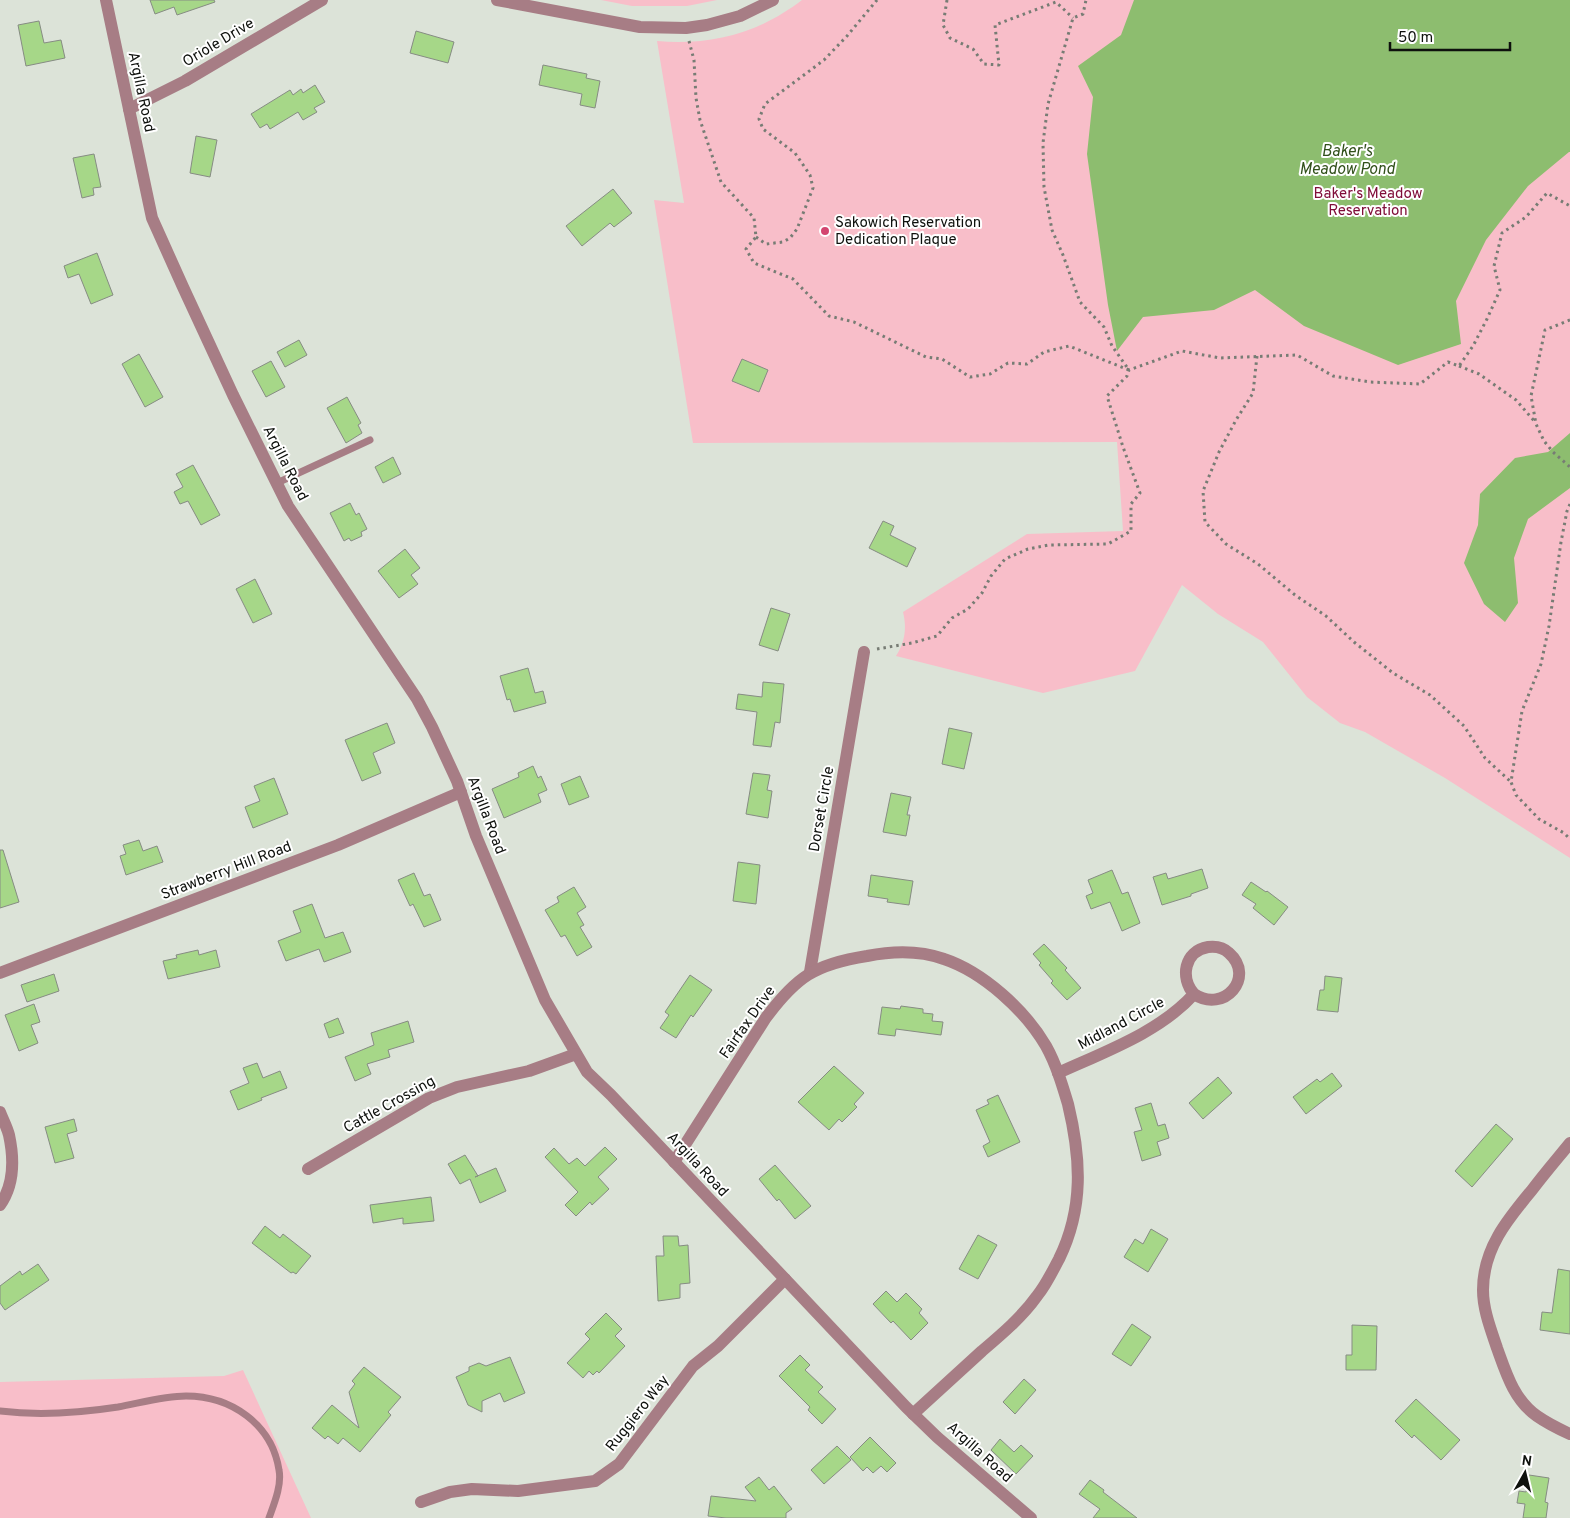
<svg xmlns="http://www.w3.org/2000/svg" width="1570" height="1518" font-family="Overpass,sans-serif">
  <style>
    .green { fill: #f8bec9 }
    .water { fill: #8dbd6f }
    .building { fill: #a6d788; stroke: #868c83 }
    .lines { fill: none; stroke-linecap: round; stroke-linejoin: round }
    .path { stroke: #777c74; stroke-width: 3; stroke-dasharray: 2.5 4; stroke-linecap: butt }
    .service { stroke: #a77d85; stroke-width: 7 }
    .minor { stroke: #a77d85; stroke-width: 12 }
    .poi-dot { fill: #d3456f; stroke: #fff; stroke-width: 2 }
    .labels { text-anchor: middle; stroke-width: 4; stroke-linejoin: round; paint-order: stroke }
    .street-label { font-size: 15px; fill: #0e110d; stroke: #fff }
    .park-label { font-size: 15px; fill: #800e39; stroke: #fff }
    .poi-label { font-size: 15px; fill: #0e110d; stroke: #fff; text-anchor: start }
    .water-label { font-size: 16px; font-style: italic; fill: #31501a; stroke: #fff }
  </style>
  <rect width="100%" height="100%" fill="#dce3d8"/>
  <g class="green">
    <path d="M601,0H717L687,6H632Z"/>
    <path d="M802,0H1570V858L1445,778L1365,732L1340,723L1307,697L1263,642L1218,614L1182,585L1135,671L1043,693L896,656C905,642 907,628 903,612L1027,534L1123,531L1117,442L693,443L654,200L684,203L657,41C701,45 745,37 783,13C789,9 796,5 802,0Z"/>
    <path d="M243,1370L311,1518H0V1382L224,1376Z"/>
  </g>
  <g class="water">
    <path d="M1134,0H1570V152H1569L1528,186L1486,240L1456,301L1461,344L1398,365L1304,326L1255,290L1214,310L1143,317L1117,351L1108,305L1087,154L1093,97L1078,66L1121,35Z"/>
    <path d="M1570,433V488L1528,519L1514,558L1518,603L1505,622L1484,604L1464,563L1478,525L1480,494L1515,458L1548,452Z"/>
  </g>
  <g class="building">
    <path d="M150,0H214L215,2L177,15L174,7L155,14Z"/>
    <path d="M39,21L44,43L61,40L65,58L26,66L18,25Z"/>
    <path d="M416,31L454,42L448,63L410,53Z"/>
    <path d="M543,65L587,74L586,78L600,81L595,108L580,105L582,94L539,85Z"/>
    <path d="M315,85L325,102L314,108L317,112L303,120L298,112L270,129L267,124L260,128L251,114L290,90L293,95L301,89L303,93Z"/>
    <path d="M196,136L217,140L210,177L190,173Z"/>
    <path d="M94,154L101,187L93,188L94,195L82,198L73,158Z"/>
    <path d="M613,189L632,213L614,227L610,223L582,246L566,226Z"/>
    <path d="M97,253L113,295L91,304L79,274L68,278L64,266Z"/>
    <path d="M299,340L307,355L285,367L277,352Z"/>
    <path d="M139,354L163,397L145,407L122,364Z"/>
    <path d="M742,359L768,370L759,392L732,381Z"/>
    <path d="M271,361L285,387L266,397L252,371Z"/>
    <path d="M347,397L361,423L358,425L362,433L346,443L327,408Z"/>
    <path d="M393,457L401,474L383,483L375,467Z"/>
    <path d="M193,465L220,515L201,525L188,501L180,504L174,492L183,487L176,474Z"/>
    <path d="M350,503L356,515L359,513L367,529L361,532L362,536L351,541L349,538L344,541L330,513Z"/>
    <path d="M883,521L894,526L890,535L916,548L907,567L869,548Z"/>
    <path d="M405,549L420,568L411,575L418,584L399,598L378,571Z"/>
    <path d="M255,579L272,614L253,623L236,589Z"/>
    <path d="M771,608L790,614L778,651L759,645Z"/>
    <path d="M528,668L535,693L543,691L546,703L514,712L510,699L507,700L500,676Z"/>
    <path d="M763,682L784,684L780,723L775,722L771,747L753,745L757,712L736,709L738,694L762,697Z"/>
    <path d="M387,723L395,743L373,753L381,773L362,781L345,740Z"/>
    <path d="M949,728L972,733L964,769L942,764Z"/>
    <path d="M533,766L538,778L541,776L547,790L538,794L541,802L504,818L492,789L519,777L518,773Z"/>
    <path d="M753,773L770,775L767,790L772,791L768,818L746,814Z"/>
    <path d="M580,776L589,797L569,805L561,784Z"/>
    <path d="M274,778L288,814L253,828L245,807L260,801L254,786Z"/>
    <path d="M891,793L911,797L907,815H910L906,836L883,832Z"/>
    <path d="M139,840L143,851L157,846L163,862L126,875L120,856L126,854L123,845Z"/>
    <path d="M0,850H3L19,902L0,908Z"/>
    <path d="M738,862L760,865L756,904L733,901Z"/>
    <path d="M1202,869L1208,888L1191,894V896L1162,905L1153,877L1166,873L1168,879Z"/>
    <path d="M1112,870L1122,894L1128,892L1140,923L1122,931L1110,902L1091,909L1086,896L1093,893L1088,880Z"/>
    <path d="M414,873L424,896L430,894L441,920L424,927L413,904L410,906L398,880Z"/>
    <path d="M871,875L913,881L909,905L887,902L888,899L868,896Z"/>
    <path d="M1251,882L1266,892L1267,891L1288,907L1274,925L1253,908L1256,904L1242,895Z"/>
    <path d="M574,887L586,907L577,913L584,925L580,927L592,947L577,956L565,935L561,937L545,910L559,902L557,897Z"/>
    <path d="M312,904L325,938L343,932L351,952L324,962L319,949L286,961L278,941L301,932L293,911Z"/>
    <path d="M1044,944L1067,968L1065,970L1081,988L1067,1000L1051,983L1053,981L1039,965L1041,963L1033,954Z"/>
    <path d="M198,950L199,955L216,950L220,967L168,979L163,961L177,958L176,955Z"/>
    <path d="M54,974L59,991L27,1002L21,985Z"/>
    <path d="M690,975L712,990L693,1017L691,1015L676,1038L660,1028L669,1015L665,1012Z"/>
    <path d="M1325,976L1342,978L1338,1012L1317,1010L1320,990H1324Z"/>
    <path d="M34,1004L40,1022L31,1025L38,1043L19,1051L5,1015Z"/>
    <path d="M901,1006L923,1009V1013L933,1014L932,1021L943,1022L941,1035L896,1029L895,1036L878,1034L882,1007L900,1009Z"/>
    <path d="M338,1018L344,1033L329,1038L324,1024Z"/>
    <path d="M408,1021L414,1042L388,1050L390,1057L367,1064L371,1074L355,1081L345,1057L374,1045L371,1033Z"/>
    <path d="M257,1063L263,1078L280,1071L287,1088L261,1098L262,1100L238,1110L230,1091L249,1083L243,1068Z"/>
    <path d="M834,1066L864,1093L854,1104L857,1107L842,1122L839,1119L829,1130L798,1102Z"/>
    <path d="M1332,1073L1342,1086L1306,1114L1293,1097L1317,1079L1320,1082Z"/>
    <path d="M1218,1077L1232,1093L1203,1119L1189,1103Z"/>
    <path d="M998,1095L1020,1142L988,1157L983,1146L990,1142L976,1110L989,1104L987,1100Z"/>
    <path d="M1151,1103L1158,1126L1165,1124L1169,1138L1157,1142L1161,1155L1142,1161L1134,1132L1142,1130L1135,1108Z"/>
    <path d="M74,1119L77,1131L67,1134L74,1158L55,1163L45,1127Z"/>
    <path d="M1496,1124L1513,1139L1472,1187L1455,1171Z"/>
    <path d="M605,1147L617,1159L598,1177L609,1189L592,1205L590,1202L576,1216L565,1205L578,1192L545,1157L554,1148L569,1164L577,1158L585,1166Z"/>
    <path d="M465,1155L478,1176L475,1177L496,1168L506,1191L480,1203L470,1179L460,1184L448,1164Z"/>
    <path d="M775,1165L811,1206L795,1219L779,1199L777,1201L759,1179Z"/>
    <path d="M431,1197L434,1221L403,1224V1218L373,1223L370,1205Z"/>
    <path d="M265,1226L280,1238L283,1234L311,1256L296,1274L293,1272L291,1273L252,1243Z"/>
    <path d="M1151,1229L1168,1239L1148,1272L1124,1257L1135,1239L1143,1244Z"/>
    <path d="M978,1235L997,1245L978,1279L959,1269Z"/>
    <path d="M663,1236H678L679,1246L688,1245L690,1283L680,1284V1298L658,1301L656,1256H664Z"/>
    <path d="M38,1264L49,1280L5,1310L0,1303V1286L20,1271L22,1275Z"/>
    <path d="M1558,1269L1570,1271V1334L1540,1330L1542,1312L1552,1313Z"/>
    <path d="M886,1291L897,1302L906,1293L922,1309L919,1313L928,1323L911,1340L893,1321L891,1323L873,1304Z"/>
    <path d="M606,1313L622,1329L615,1336L625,1346L599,1373L597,1371L593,1375L589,1371L583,1378L567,1363L590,1339L585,1334Z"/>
    <path d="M1132,1324L1151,1337L1131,1366L1112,1354Z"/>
    <path d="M1352,1325L1377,1326L1376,1370H1346V1355H1352Z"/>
    <path d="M800,1355L810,1365L805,1370L823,1387L818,1392L836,1409L822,1424L808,1410L810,1407L779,1376Z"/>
    <path d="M510,1357L525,1393L504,1402L500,1393L482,1401V1412L468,1405L456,1377L469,1371V1367L479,1363L486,1366Z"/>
    <path d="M364,1367L401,1397L388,1412L391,1415L360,1452L343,1438L338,1444L328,1436L325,1439L312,1428L332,1405L359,1428L349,1392L355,1384L352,1381Z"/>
    <path d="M1024,1379L1036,1390L1015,1414L1003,1402Z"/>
    <path d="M1416,1399L1460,1440L1441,1460L1414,1435L1412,1438L1395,1421Z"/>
    <path d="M870,1437L896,1463L887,1472L881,1466L873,1473L867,1467L863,1471L850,1457Z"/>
    <path d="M1000,1439L1014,1452L1021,1445L1033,1456L1016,1474L991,1450Z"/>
    <path d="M837,1446L851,1460L824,1484L811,1470Z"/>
    <path d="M1529,1475L1549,1478L1545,1502L1548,1503L1546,1518H1523L1525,1504L1517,1503L1519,1491L1526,1492Z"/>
    <path d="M759,1477L769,1490L774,1486L792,1509L786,1513V1518H726L708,1516L711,1496L756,1501L745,1487Z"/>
    <path d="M1090,1480L1104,1490L1103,1492L1137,1518H1093L1100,1509L1079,1494Z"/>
  </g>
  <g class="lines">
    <g class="path">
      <path d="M947,0L943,25L950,38L973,49L984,64L999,65L995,25L1056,2L1073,18"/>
      <path d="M689,41L694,60L696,98L700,120L721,182L754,218L756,237L746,249L754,263L793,279L829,316L854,322L926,357L942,359L970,377L990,374L1008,363L1027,364L1044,352L1069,346L1129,370L1112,346L1104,327L1080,302L1063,255L1052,230L1044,187L1043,143L1048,104L1073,18L1083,14L1086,0"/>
      <path d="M756,237L766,244L783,242L790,238L797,229L813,188L810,175L795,153L763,129L759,119L765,104L824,60L847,36L877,0"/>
      <path d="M1570,320L1545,330L1531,396L1536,424L1544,441L1553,452L1570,467"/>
      <path d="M1257,356L1253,393L1236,420L1219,452L1203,491L1205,522L1226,544L1258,564L1295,595L1326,616L1354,642L1393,673L1430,695L1464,726L1485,758L1511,782"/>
      <path d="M1459,366L1479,374L1516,400L1536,423"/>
      <path d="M1570,504L1567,511L1561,542L1549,626L1541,664L1522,711L1511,782L1516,795L1539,819L1564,833L1570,839"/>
      <path d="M877,649L912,643L937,636L952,618L968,609L982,593L991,576L1005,559L1028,549L1049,545L1108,544L1131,531V504L1140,493L1123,447L1107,396L1127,376L1129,370L1182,351L1220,358L1297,355L1333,376L1370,382L1420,384L1448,362L1459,366L1473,346L1487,319L1500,290L1494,266L1502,233L1526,217L1547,193L1570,206"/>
    </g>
    <g class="service">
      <path d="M277,483L370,440"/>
      <path d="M0,1411C40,1416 79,1413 118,1407C140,1403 164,1396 186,1396C231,1396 272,1424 279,1470C282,1485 274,1504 269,1518"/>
    </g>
    <g class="minor">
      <path d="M106,0L152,218L183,287L233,395L288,506L417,699L432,727L457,781L476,836L545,1000L587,1072L611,1095L906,1407L937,1437L1031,1518"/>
      <path d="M497,0L640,27L686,28L707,25L740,16L773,0"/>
      <path d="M129,109L185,81L322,0"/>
      <path d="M810,972L864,652"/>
      <path d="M0,973L338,845L461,792"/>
      <path d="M1058,1073C1104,1052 1160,1032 1194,994C1224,1014 1256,977 1229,953C1224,948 1216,946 1208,947C1184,951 1180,978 1194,994"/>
      <path d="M0,1112C3,1120 7,1127 9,1135C14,1158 14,1185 0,1205"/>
      <path d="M1570,1143C1557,1159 1544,1174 1532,1190C1507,1220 1483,1249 1483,1290C1483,1310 1491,1330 1497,1348C1506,1373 1514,1400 1537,1416C1547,1423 1559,1429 1570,1434"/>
      <path d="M674,1162L765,1019C796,977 815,964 867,956C892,951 919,950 944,959C983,972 1025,1010 1046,1046C1056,1064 1062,1084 1068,1104C1081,1158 1084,1208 1059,1259C1052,1272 1046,1285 1037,1296C1022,1317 1002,1334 982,1351C959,1372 936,1393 913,1414"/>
      <path d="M308,1169L429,1098L457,1087L529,1071L576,1054"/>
      <path d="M421,1502L450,1492L472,1489L518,1491L595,1481L619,1464L693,1366L718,1346L785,1279"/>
    </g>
  </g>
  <circle class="poi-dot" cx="825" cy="231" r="5"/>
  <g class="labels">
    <g class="street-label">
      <text transform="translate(218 42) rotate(-31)" y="5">Oriole Drive</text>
      <text transform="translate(142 92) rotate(78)" y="5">Argilla Road</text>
      <text transform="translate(286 463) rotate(63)" y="5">Argilla Road</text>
      <text transform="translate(821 809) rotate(-80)" y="5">Dorset Circle</text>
      <text transform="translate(487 815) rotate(69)" y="5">Argilla Road</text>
      <text transform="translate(226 870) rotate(-21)" y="5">Strawberry Hill Road</text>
      <text transform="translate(747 1022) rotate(-55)" y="5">Fairfax Drive</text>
      <text transform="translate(1121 1023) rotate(-28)" y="5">Midland Circle</text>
      <text transform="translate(389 1104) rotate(-29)" y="5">Cattle Crossing</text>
      <text transform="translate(698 1164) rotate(47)" y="5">Argilla Road</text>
      <text transform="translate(637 1413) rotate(-52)" y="5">Ruggiero Way</text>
      <text transform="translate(980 1452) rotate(42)" y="5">Argilla Road</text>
    </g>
    <g class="park-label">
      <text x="1368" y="198">Baker's Meadow<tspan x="1368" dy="17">Reservation</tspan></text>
    </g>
    <g class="poi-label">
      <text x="835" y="227">Sakowich Reservation<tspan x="835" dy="17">Dedication Plaque</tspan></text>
    </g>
    <g class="water-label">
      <text x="1347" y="156">Baker's<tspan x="1347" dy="18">Meadow Pond</tspan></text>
    </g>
  </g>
  <g transform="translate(1525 1473) rotate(8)" stroke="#ffffff" stroke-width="4" paint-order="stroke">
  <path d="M0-4L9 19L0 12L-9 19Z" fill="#0e110d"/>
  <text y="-8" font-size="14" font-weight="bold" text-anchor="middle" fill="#0e110d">N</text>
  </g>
  <path d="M1390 42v8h120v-8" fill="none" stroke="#0e110d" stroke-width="2.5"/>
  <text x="1398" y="42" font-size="15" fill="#0e110d" stroke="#ffffff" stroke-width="4" paint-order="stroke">50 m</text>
</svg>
